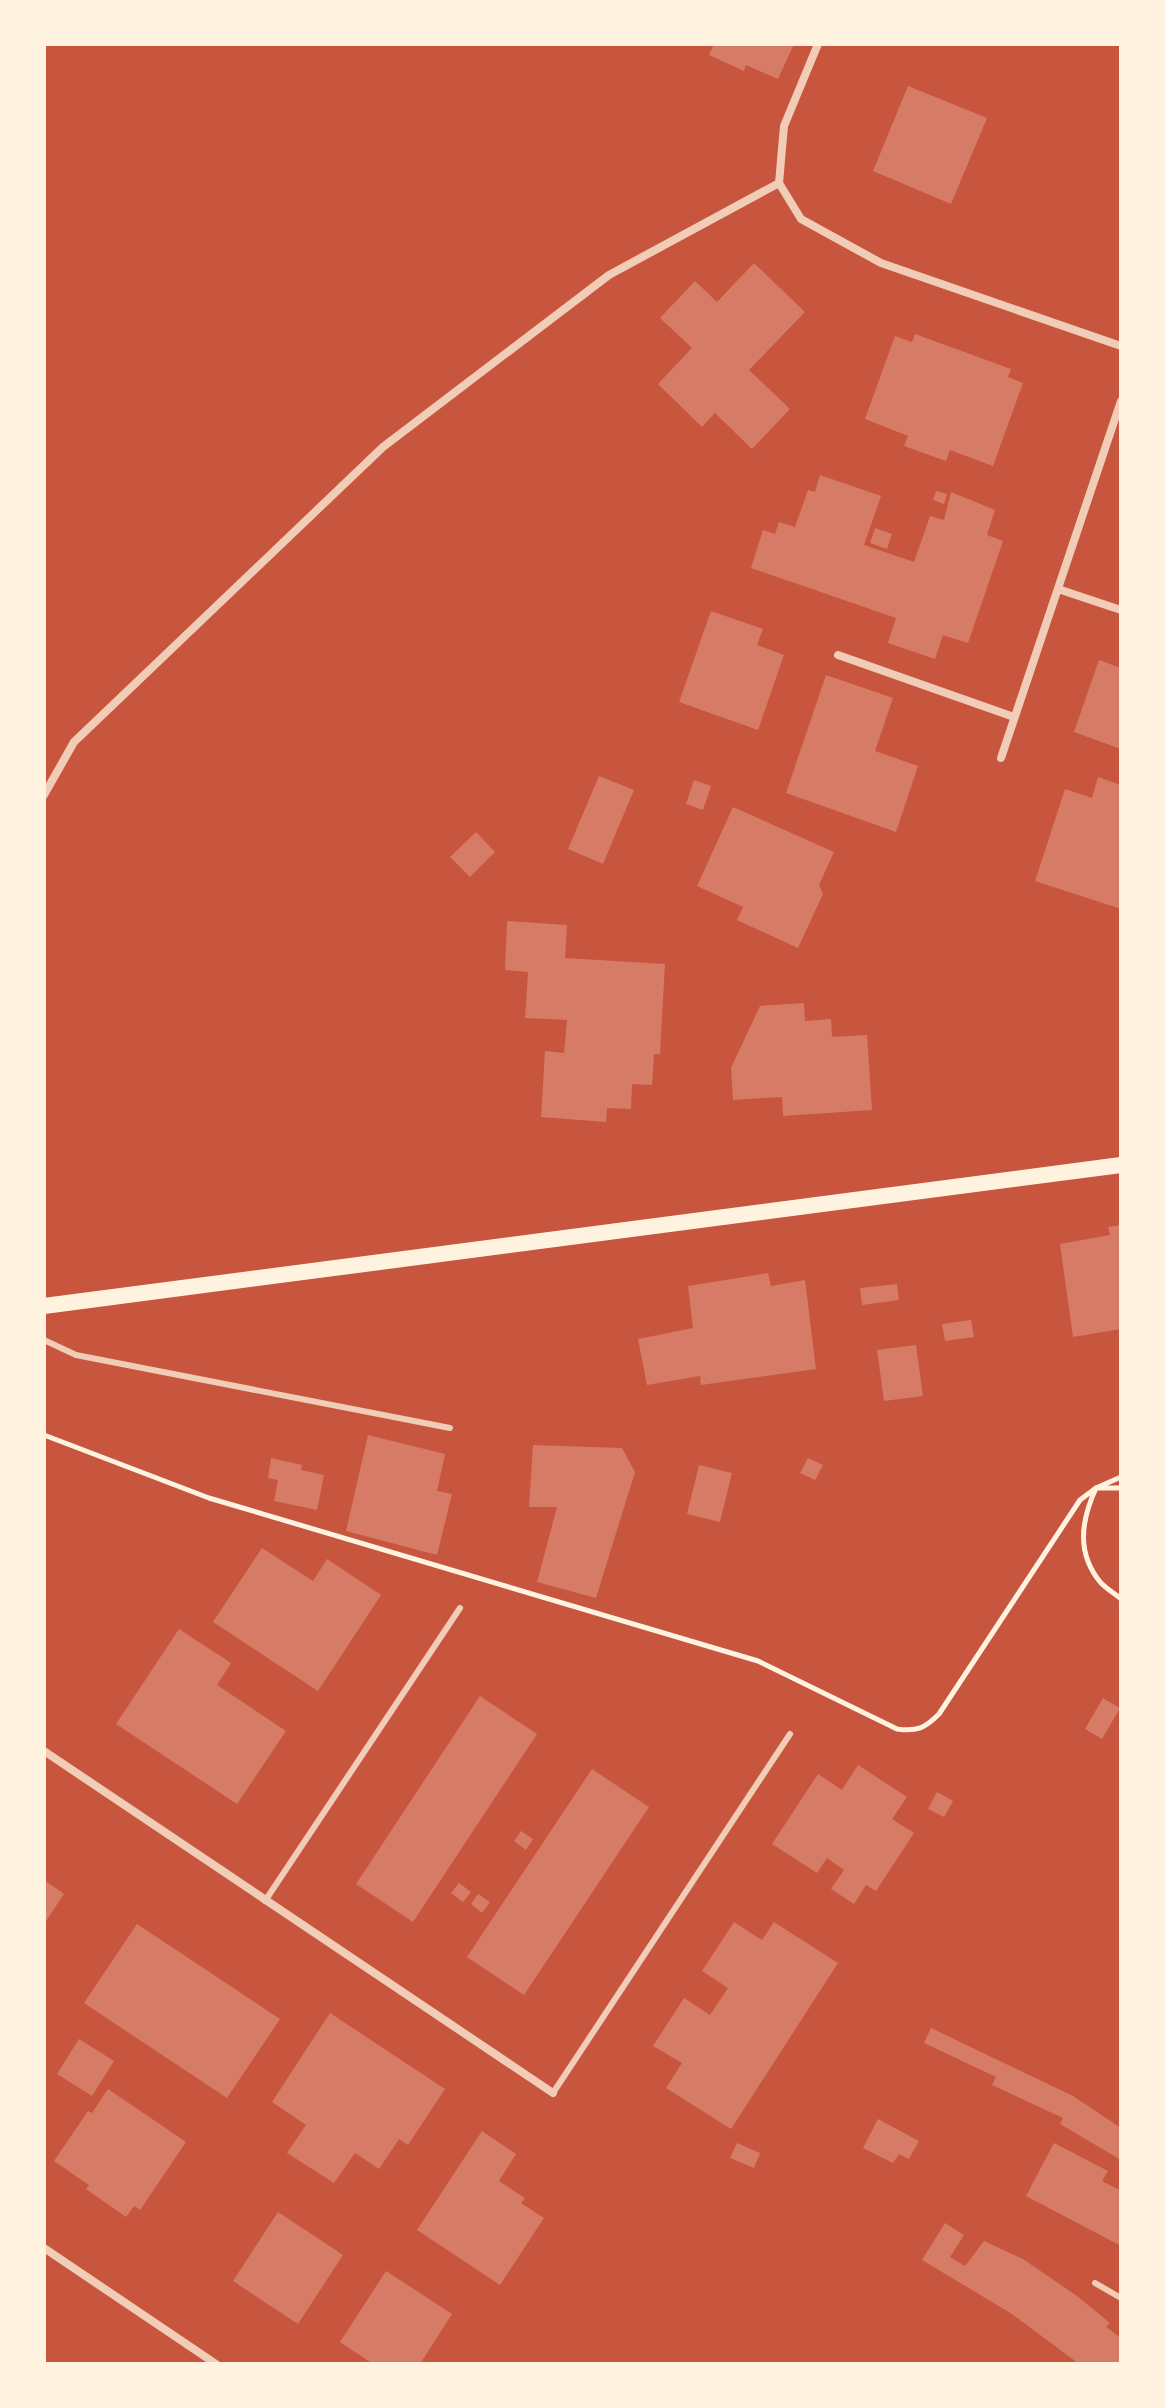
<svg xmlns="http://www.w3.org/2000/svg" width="1165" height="2408" font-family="Inter,sans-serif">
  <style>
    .building { fill: #d67c66 }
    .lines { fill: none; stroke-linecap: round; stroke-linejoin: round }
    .path { stroke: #fff3e0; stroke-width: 5 }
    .service { stroke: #f1ccb7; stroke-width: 6 }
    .minor { stroke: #f1ccb7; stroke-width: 8 }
    .secondary { stroke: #fff3e0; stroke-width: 16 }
  </style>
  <rect width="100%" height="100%" fill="#c8553d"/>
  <g class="building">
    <path d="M714,44H794L778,79L746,65L744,71L709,55Z"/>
    <path d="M908,86L987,118L951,204L873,171Z"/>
    <path d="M754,263L805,312L749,370L790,409L752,449L715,413L702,427L658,384L692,348L660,318L695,281L717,302Z"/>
    <path d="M915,334L1011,369L1008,377L1023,383L993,466L950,450L946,461L904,446L908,436L865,419L895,336L912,342Z"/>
    <path d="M820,475L881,496L864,545L914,562L930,516L944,520L951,492L995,510L987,535L1003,541L968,643L943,635L935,659L888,643L896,618L751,568L763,530L775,534L779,522L795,527L808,490L815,492Z"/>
    <path d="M936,491L947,494L944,504L933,500Z"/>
    <path d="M875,528L892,534L887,549L870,543Z"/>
    <path d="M711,611L763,629L757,645L784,655L758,730L679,702Z"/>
    <path d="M1099,660L1121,668V749L1074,732Z"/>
    <path d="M826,675L893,698L875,751L918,766L896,832L786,793Z"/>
    <path d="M599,776L634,790L603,864L568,849Z"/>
    <path d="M1098,777L1121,785V909L1035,881L1065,789L1092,798Z"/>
    <path d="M694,780L711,786L703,810L686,804Z"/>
    <path d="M733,807L834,852L819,885L823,894L798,948L737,920L743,907L697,886Z"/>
    <path d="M476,832L495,852L470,877L450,857Z"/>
    <path d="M507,921L567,925L565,958L665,964L660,1054H654L652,1085L632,1084L631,1109L607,1108L606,1122L541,1117L545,1051L564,1053L567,1020L525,1018L528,972L505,970Z"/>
    <path d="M804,1003L805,1021L831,1019L832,1037L867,1035L872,1110L783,1116L782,1097L733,1100L731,1068L760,1006Z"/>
    <path d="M1121,1225V1329L1073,1337L1060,1244L1110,1235L1108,1227Z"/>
    <path d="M768,1273L771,1286L805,1280L816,1369L701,1385L700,1376L647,1385L638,1339L693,1328L688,1286Z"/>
    <path d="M897,1284L899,1300L862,1305L860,1288Z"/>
    <path d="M971,1320L974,1337L945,1341L942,1324Z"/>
    <path d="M916,1345L923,1396L884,1401L877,1350Z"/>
    <path d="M368,1435L445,1454L437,1491L452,1494L437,1555L346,1531Z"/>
    <path d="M533,1445L622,1448L635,1472L596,1598L537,1582L557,1507H529Z"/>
    <path d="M271,1458L302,1465L301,1470L324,1475L317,1510L274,1501L278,1480L268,1478Z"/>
    <path d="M808,1458L823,1465L815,1480L800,1473Z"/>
    <path d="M699,1465L732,1473L720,1522L687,1514Z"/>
    <path d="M262,1548L313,1581L327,1559L381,1595L318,1691L213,1622Z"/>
    <path d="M179,1629L231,1663L217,1685L286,1731L237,1804L116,1724Z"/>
    <path d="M480,1696L537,1734L413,1922L356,1884Z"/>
    <path d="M1103,1698L1120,1708L1102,1739L1085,1729Z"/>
    <path d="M858,1765L907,1797L892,1819L914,1833L876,1891L866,1885L854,1904L831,1889L844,1870L827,1858L817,1873L772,1844L818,1774L842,1790Z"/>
    <path d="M592,1769L649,1807L524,1995L467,1957Z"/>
    <path d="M937,1792L953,1801L944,1817L928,1809Z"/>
    <path d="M521,1831L533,1839L526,1850L514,1841Z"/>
    <path d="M44,1880L64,1894L44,1924Z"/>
    <path d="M459,1883L471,1892L463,1902L451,1893Z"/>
    <path d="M478,1894L490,1902L482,1913L471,1904Z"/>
    <path d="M734,1922L762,1940L774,1922L838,1963L731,2129L666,2088L682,2063L653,2046L684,1998L710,2015L728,1988L702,1971Z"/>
    <path d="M137,1924L280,2019L227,2098L84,2003Z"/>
    <path d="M330,2013L445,2089L408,2145L399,2139L379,2169L355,2153L334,2183L287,2153L306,2125L272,2102Z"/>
    <path d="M931,2028L1073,2096L1121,2128V2160L1060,2124L1063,2118L992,2085L996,2077L924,2043Z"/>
    <path d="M79,2039L114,2061L92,2096L57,2074Z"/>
    <path d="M108,2089L186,2142L140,2210L134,2206L126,2217L86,2189L89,2185L54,2161L88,2111L92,2113Z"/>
    <path d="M878,2119L919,2141L909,2159L899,2154L893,2163L863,2148Z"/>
    <path d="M482,2131L516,2154L499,2181L525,2198L521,2203L544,2218L500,2285L417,2230Z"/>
    <path d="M737,2143L760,2153L754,2168L730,2158Z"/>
    <path d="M1054,2143L1108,2171L1102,2181L1121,2191V2246L1026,2196Z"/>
    <path d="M278,2212L343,2255L298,2324L233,2281Z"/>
    <path d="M945,2223L964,2235L950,2257L965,2266L984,2241L1023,2259L1077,2296L1110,2323L1106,2327L1121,2338V2364H1079L1012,2314L922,2260Z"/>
    <path d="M386,2271L452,2314L420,2364H373L340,2342Z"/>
  </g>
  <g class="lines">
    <g class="path">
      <path d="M44,1435L209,1498L758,1661L897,1729C917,1732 925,1728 939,1714L1080,1500L1096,1488L1121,1477"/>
      <path d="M1121,1488H1096C1081,1521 1076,1553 1101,1583C1107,1589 1115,1594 1121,1599"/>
    </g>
    <g class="service">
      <path d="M44,1340L76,1355L450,1428"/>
      <path d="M265,1901L460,1608"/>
      <path d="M553,2093L790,1734"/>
      <path d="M1095,2283L1121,2298"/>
    </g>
    <g class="minor">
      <path d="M779,183L801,219L881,263L1121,346"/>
      <path d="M1058,589L1121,610"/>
      <path d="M838,655L1014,717"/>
      <path d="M1001,758L1121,401"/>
      <path d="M44,795L74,742L383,447L609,275L779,183L784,126L818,44"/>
      <path d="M44,1751L553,2093"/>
      <path d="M44,2248L216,2364"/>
    </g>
    <path class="secondary" d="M44,1306L1121,1165"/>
  </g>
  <rect width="1165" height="2408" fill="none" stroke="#fff3e0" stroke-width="92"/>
</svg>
